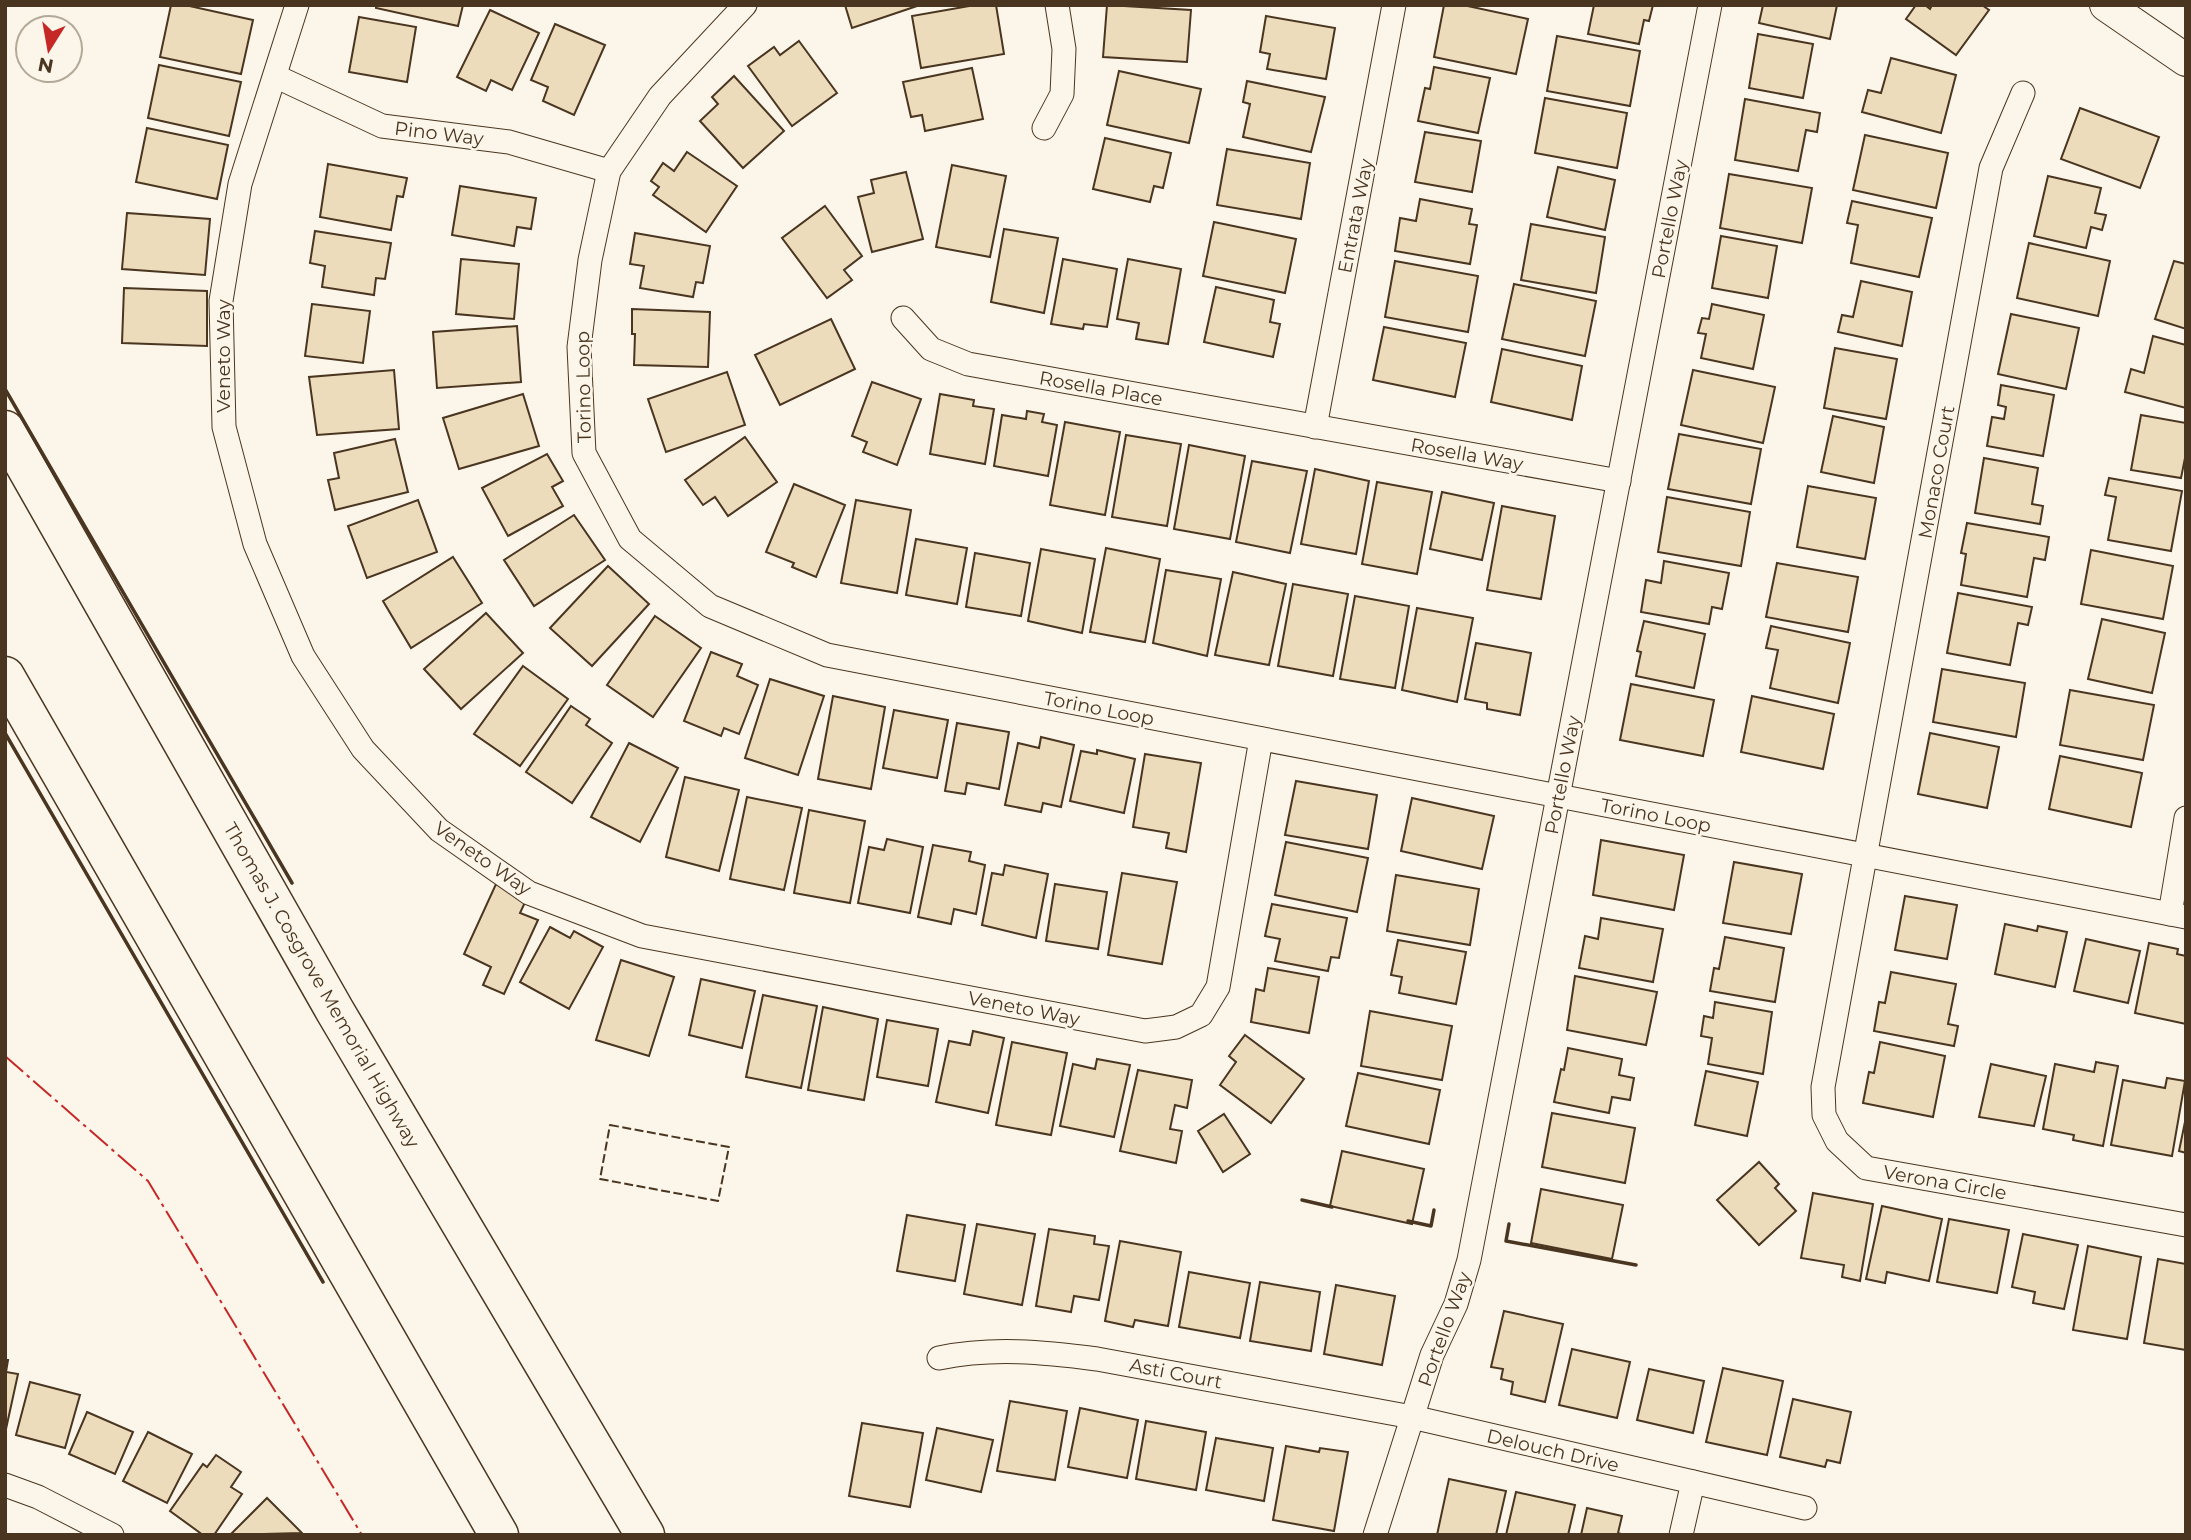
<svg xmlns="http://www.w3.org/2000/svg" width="2191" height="1540" font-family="Montserrat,sans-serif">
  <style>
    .building { fill: #ecdcbc; stroke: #4a3520; stroke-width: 2 }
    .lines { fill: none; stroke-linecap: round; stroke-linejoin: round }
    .street-casing { stroke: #4a3520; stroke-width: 25 }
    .secondary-casing { stroke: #4a3520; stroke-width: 34 }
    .highway-casing { stroke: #4a3520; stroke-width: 41 }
    .street { stroke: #fbf6e9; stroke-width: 23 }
    .secondary { stroke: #fbf6e9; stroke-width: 32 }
    .highway { stroke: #fbf6e9; stroke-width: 38 }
    .fence { stroke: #4a3520; stroke-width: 2; stroke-dasharray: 9 3.5; stroke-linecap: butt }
    .wall { stroke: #4a3520; stroke-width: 3.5 }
    .power { stroke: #c62828; stroke-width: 2; stroke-dasharray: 24 5 3.5 5; stroke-linecap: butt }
    .labels { text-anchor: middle; stroke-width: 5; stroke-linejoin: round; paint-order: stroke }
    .street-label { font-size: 19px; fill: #4a3520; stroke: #fbf6e9 }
  </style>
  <rect width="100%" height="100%" fill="#fbf6e9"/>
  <g class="building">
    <path d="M171,5H185L253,20L241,74L160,57Z"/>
    <path d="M376,5H463L458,26L376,8Z"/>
    <path d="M845,5H920L852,28Z"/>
    <path d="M975,5H996L1004,54L921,68L912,16Z"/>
    <path d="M1107,5L1191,10L1187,62L1103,57Z"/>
    <path d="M1444,5H1463L1528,19L1516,74L1434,57Z"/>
    <path d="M1594,5H1653L1649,21L1644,20L1639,44L1588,34Z"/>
    <path d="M1763,5H1837L1830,39L1759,23Z"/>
    <path d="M1916,5H1925L1930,9L1932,5H1982L1989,10L1956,55L1906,19Z"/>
    <path d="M490,10L539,33L512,90L491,80L486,91L457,77Z"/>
    <path d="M1266,16L1335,28L1326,79L1267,69L1270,54L1260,52Z"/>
    <path d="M359,17L416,27L407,82L349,72Z"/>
    <path d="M555,24L605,45L574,115L543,101L548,87L531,80Z"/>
    <path d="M1758,34L1813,44L1803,98L1749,88Z"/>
    <path d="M1557,36L1640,51L1630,106L1547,91Z"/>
    <path d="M799,41L837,93L792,126L748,66L774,47L780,55Z"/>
    <path d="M1891,58L1956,75L1941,133L1862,112L1868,90L1881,93Z"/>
    <path d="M159,65L241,82L229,136L148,118Z"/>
    <path d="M1434,67L1490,78L1478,133L1418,121L1425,88L1430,89Z"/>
    <path d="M972,68L983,119L925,131L922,115L911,117L903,82Z"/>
    <path d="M1119,71L1201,89L1189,143L1107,125Z"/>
    <path d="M734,76L784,131L743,168L700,121L718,104L712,97Z"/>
    <path d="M1247,81L1325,97L1311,152L1243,137L1250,104L1243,102Z"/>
    <path d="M1545,98L1627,113L1617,168L1535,153Z"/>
    <path d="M1745,99L1820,113L1817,132L1806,130L1798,171L1735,160Z"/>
    <path d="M2080,108L2159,137L2140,188L2061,159Z"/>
    <path d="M147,128L228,145L217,199L136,182Z"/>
    <path d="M1425,132L1481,141L1472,192L1415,182Z"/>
    <path d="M1865,135L1948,153L1936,208L1853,190Z"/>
    <path d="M1105,138L1171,153L1163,188L1154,186L1150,202L1093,189Z"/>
    <path d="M1227,149L1310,163L1301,219L1217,205Z"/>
    <path d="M687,152L737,186L706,232L653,195L659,187L651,181L663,163L674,171Z"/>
    <path d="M328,164L407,178L403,197L397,196L391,230L320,217Z"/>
    <path d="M952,165L1006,176L990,257L936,247Z"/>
    <path d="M1558,167L1615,180L1605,230L1547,217Z"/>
    <path d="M906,172L923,239L872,252L858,197L874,193L871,180Z"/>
    <path d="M1729,174L1812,188L1802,243L1720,228Z"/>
    <path d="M2048,176L2101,188L2095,213L2106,215L2102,230L2091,227L2086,248L2034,236Z"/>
    <path d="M460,186L536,198L531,229L517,227L514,246L452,235Z"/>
    <path d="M1420,199L1472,209L1469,224L1477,225L1470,264L1395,251L1400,218L1416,221Z"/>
    <path d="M1852,201L1932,218L1919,277L1851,263L1858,225L1847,223Z"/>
    <path d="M825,206L862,256L844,270L852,280L827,298L782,238Z"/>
    <path d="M127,213L210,219L205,275L122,269Z"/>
    <path d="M1214,222L1296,239L1285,293L1203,276Z"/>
    <path d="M1531,224L1605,237L1596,293L1521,280Z"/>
    <path d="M1004,229L1058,238L1044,313L991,302Z"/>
    <path d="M315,231L391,243L385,279L376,278L374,295L322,287L325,266L310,263Z"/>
    <path d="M635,233L710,246L703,283L696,282L693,297L640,288L644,266L630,264Z"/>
    <path d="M1721,236L1777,246L1768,298L1712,288Z"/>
    <path d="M2029,243L2110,261L2098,316L2017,298Z"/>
    <path d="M461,259L519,264L514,319L456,314Z"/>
    <path d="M1063,259L1117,269L1107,327L1084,324L1083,329L1051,324Z"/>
    <path d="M1128,259L1181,269L1168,344L1136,339L1139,323L1117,319Z"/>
    <path d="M1395,261L1478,276L1468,332L1385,317Z"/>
    <path d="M2174,261L2186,264V329L2155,319Z"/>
    <path d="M1861,281L1912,292L1902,346L1838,332L1842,315L1853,317Z"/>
    <path d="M1514,284L1596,301L1585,356L1502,339Z"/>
    <path d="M1216,287L1274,300L1270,322L1280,324L1273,357L1204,342Z"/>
    <path d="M124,288L207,291V346L122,343Z"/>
    <path d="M312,304L370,311L363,363L305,356Z"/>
    <path d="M1712,304L1764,315L1753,369L1701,358L1706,334L1698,333L1702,318L1709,319Z"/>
    <path d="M632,309L710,312L708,367L634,365L635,334H632Z"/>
    <path d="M2011,314L2079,328L2066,389L1998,374Z"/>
    <path d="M831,319L855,369L780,405L755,355Z"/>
    <path d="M517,326L521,382L437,388L433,332Z"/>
    <path d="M1384,327L1466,343L1455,397L1373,380Z"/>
    <path d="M2153,336L2186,345V408L2125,392L2131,369L2144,373Z"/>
    <path d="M1835,348L1897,359L1886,419L1824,408Z"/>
    <path d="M1502,349L1582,366L1572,420L1491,402Z"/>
    <path d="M394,370L399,429L317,435L309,377Z"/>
    <path d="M1693,370L1775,387L1763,443L1681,425Z"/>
    <path d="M727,372L745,425L666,452L648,399Z"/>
    <path d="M872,382L921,399L897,465L863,452L867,442L852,436Z"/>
    <path d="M2001,385L2054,395L2043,456L1987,446L1992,417L2004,419L2006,407L1998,405Z"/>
    <path d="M523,394L539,446L459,469L443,418Z"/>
    <path d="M940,394L974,400L973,406L994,409L985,464L930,454Z"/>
    <path d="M1027,411L1044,414L1042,422L1057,425L1048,476L994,466L1002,415L1026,419Z"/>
    <path d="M2141,415L2186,423V453L2181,478L2131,470Z"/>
    <path d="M1833,416L1884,427L1874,483L1821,472Z"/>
    <path d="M1065,422L1120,432L1105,515L1050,505Z"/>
    <path d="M1679,434L1761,449L1751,504L1668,489Z"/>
    <path d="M1126,435L1181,444L1167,526L1112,517Z"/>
    <path d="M745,437L777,482L728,516L715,497L703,505L685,480Z"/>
    <path d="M395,439L408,492L335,510L328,480L339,478L334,453Z"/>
    <path d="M1189,445L1245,456L1230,539L1174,529Z"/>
    <path d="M547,454L563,481L552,487L563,506L508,536L482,488Z"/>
    <path d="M1984,458L2038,468L2032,504L2043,506L2040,524L1975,513Z"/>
    <path d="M1252,461L1307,471L1290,553L1236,542Z"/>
    <path d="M1315,469L1369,481L1356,554L1301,544Z"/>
    <path d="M2109,478L2182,491L2171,551L2108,540L2116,497L2105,495Z"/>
    <path d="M1377,482L1432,492L1417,574L1362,564Z"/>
    <path d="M794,484L845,505L816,577L792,567L794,563L766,552Z"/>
    <path d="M1808,486L1876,498L1865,559L1797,547Z"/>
    <path d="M1442,492L1494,503L1482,560L1430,549Z"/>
    <path d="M1667,497L1750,512L1741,566L1658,552Z"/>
    <path d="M418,500L437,552L367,578L348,526Z"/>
    <path d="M856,500L911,510L897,593L841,583Z"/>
    <path d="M1502,506L1555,516L1541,599L1487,590Z"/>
    <path d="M574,515L605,560L534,606L504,560Z"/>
    <path d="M1967,523L2049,537L2045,560L2034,558L2027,597L1961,585L1966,554L1961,553Z"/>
    <path d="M916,539L967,548L957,604L906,595Z"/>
    <path d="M1106,548L1160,559L1145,642L1090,632Z"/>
    <path d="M1041,549L1095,559L1082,633L1028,621Z"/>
    <path d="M2091,550L2173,566L2163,619L2081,604Z"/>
    <path d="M975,553L1030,563L1021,616L966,607Z"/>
    <path d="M453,557L482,603L411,648L383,601Z"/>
    <path d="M1664,561L1729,573L1722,609L1712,607L1709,624L1641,612L1646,580L1661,583Z"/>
    <path d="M1777,563L1858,577L1848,632L1766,617Z"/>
    <path d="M608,566L649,604L592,666L550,628Z"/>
    <path d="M1166,570L1221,579L1207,656L1153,643Z"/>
    <path d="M1233,572L1286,584L1269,665L1215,655Z"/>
    <path d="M1293,584L1348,594L1333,676L1278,666Z"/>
    <path d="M1958,593L2032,607L2028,625L2018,623L2010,665L1947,653Z"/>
    <path d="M1355,596L1409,606L1395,688L1340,679Z"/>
    <path d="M1417,608L1473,618L1457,702L1402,690Z"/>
    <path d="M486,613L523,653L461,709L424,669Z"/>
    <path d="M655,616L701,648L653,717L607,685Z"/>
    <path d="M2102,619L2165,633L2152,693L2088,679Z"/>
    <path d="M1644,621L1705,634L1694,688L1636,676L1641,652L1637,651Z"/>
    <path d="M1771,626L1850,643L1838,703L1770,688L1778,650L1766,648Z"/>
    <path d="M1476,643L1531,653L1520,715L1487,709V703L1465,699Z"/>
    <path d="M711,652L742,664L737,676L758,685L739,734L724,728L721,736L684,721Z"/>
    <path d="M523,666L568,699L520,766L474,734Z"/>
    <path d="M1942,669L2025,683L2016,737L1933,722Z"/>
    <path d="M770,679L824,696L798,775L745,758Z"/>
    <path d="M1631,684L1714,700L1703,756L1620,740Z"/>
    <path d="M2070,690L2154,705L2143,760L2060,745Z"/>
    <path d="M833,696L885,707L871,789L818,779Z"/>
    <path d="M1752,696L1834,714L1823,769L1741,752Z"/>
    <path d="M571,706L590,719L586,725L612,743L572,803L526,772Z"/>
    <path d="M894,710L948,720L937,778L883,768Z"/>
    <path d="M957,723L1009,732L999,789L967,783L965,794L945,791Z"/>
    <path d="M1930,733L1999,747L1987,808L1918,794Z"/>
    <path d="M1041,737L1074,745L1061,807L1043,803L1041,812L1005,805L1018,743L1039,748Z"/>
    <path d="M629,743L678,768L640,842L591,817Z"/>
    <path d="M1097,750L1135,759L1124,813L1070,801L1081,751L1097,754Z"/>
    <path d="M1145,754L1201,763L1186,852L1166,848L1169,833L1133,827Z"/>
    <path d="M2060,756L2142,773L2131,827L2049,809Z"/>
    <path d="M685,777L739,790L719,871L666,857Z"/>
    <path d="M1296,781L1377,795L1368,849L1285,835Z"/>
    <path d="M747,797L802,808L784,890L730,879Z"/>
    <path d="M1412,798L1494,816L1482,869L1401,851Z"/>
    <path d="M809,810L865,821L850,903L794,893Z"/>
    <path d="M887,839L923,847L910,913L858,903L869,847L884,850Z"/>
    <path d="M1601,840L1684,855L1674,910L1593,895Z"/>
    <path d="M1286,842L1368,858L1357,912L1275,895Z"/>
    <path d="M933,845L971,852L969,861L985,865L976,914L954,909L951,924L918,917Z"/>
    <path d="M1734,862L1802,874L1791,934L1723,923Z"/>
    <path d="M1005,865L1048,874L1036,938L982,925L992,873L1003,875Z"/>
    <path d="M1122,873L1177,882L1162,964L1108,955Z"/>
    <path d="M1396,875L1479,889L1470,945L1387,931Z"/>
    <path d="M496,884L527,898L520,913L538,920L504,994L483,985L491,967L464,954Z"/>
    <path d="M1055,884L1107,892L1098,949L1046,941Z"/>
    <path d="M1905,896L1957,905L1947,959L1895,950Z"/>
    <path d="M1272,904L1347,918L1339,958L1331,957L1328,971L1275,961L1280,939L1265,936Z"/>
    <path d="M1601,918L1663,929L1653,982L1579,968L1585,936L1598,939Z"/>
    <path d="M2005,924L2037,931L2038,926L2067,932L2055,987L1995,974Z"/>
    <path d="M550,927L570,938L574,931L603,947L569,1009L520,982Z"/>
    <path d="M1725,937L1784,948L1775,1002L1710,991L1714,968L1719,969Z"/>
    <path d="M2086,939L2140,951L2128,1003L2074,991Z"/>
    <path d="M1398,940L1466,952L1456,1004L1399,993L1402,977L1391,975Z"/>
    <path d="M2149,943L2178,949L2177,954L2186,956V1024L2135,1013Z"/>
    <path d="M621,960L674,977L649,1056L596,1040Z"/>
    <path d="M1268,968L1319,977L1309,1033L1251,1022L1256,989L1264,991Z"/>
    <path d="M1891,972L1956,984L1948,1024L1958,1026L1954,1046L1874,1031L1879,1002L1885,1003Z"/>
    <path d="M1575,976L1657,992L1646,1045L1567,1030Z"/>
    <path d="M701,979L755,991L742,1048L689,1035Z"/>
    <path d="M763,995L817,1006L801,1088L746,1077Z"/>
    <path d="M1715,1002L1772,1012L1763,1074L1708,1064L1712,1038L1701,1036L1704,1016L1713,1018Z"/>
    <path d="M823,1007L878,1019L864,1100L808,1090Z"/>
    <path d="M1370,1011L1452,1026L1442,1080L1361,1066Z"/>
    <path d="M887,1020L938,1029L928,1086L877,1077Z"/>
    <path d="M973,1031L1004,1038L988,1113L936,1102L949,1041L970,1045Z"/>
    <path d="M1245,1035L1304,1079L1271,1123L1220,1085L1236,1062L1229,1056Z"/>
    <path d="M1012,1042L1067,1053L1051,1135L996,1125Z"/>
    <path d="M1880,1042L1945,1056L1933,1117L1863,1103L1869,1072L1874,1073Z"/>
    <path d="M1568,1048L1622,1059L1619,1075L1634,1078L1630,1100L1612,1097L1609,1113L1554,1102L1561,1069L1564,1070Z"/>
    <path d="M1097,1059L1130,1065L1114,1137L1060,1126L1073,1064L1095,1069Z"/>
    <path d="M2096,1062L2118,1066L2103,1146L2073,1140L2074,1135L2043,1129L2055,1064L2094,1072Z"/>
    <path d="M1991,1064L2046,1076L2034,1126L1979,1117Z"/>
    <path d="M1138,1070L1192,1080L1187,1108L1175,1105L1170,1129L1182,1131L1176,1163L1120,1151Z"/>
    <path d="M1706,1071L1758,1082L1747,1136L1695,1125Z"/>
    <path d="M1358,1073L1440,1090L1429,1144L1346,1126Z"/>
    <path d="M2167,1078L2185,1081L2172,1156L2111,1145L2123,1080L2165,1088Z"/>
    <path d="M1552,1113L1635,1128L1625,1183L1542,1167Z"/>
    <path d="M1224,1114L1250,1154L1223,1172L1198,1131Z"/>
    <path d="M2186,1117V1153L2179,1151Z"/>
    <path d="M1342,1151L1424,1169L1412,1224L1330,1206Z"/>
    <path d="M1759,1162L1779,1184L1775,1188L1796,1211L1759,1245L1717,1200Z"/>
    <path d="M1541,1189L1623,1205L1612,1259L1531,1243Z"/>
    <path d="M1813,1193L1873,1204L1860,1281L1842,1277L1844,1265L1801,1258Z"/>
    <path d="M1882,1206L1942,1219L1929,1281L1887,1272L1885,1283L1866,1279Z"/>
    <path d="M907,1215L965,1225L955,1281L897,1271Z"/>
    <path d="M1949,1219L2009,1230L1997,1293L1937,1282Z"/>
    <path d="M977,1224L1035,1234L1022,1305L964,1294Z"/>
    <path d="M1049,1229L1095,1236L1094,1244L1109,1246L1099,1300L1074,1296L1071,1312L1036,1306Z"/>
    <path d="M2023,1234L2078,1245L2064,1309L2033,1303L2035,1292L2012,1287Z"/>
    <path d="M1120,1241L1181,1252L1168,1326L1135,1320L1133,1327L1105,1321Z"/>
    <path d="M2088,1246L2141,1257L2127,1339L2073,1330Z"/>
    <path d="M2158,1259L2186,1264V1350L2144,1343Z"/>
    <path d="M1189,1272L1250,1283L1240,1338L1179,1327Z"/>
    <path d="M1260,1282L1320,1292L1311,1351L1250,1341Z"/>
    <path d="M1336,1285L1395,1296L1382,1365L1324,1354Z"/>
    <path d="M1504,1311L1563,1324L1545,1402L1511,1394L1513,1382L1501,1379L1503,1369L1491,1367Z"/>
    <path d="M1572,1349L1630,1362L1617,1418L1559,1405Z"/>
    <path d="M5,1360H8L6,1372L18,1374L6,1429Z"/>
    <path d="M1723,1368L1783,1381L1767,1455L1706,1442Z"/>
    <path d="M1649,1369L1704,1381L1693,1433L1637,1420Z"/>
    <path d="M30,1382L80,1395L65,1448L16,1435Z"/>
    <path d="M1793,1399L1851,1412L1840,1463L1827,1460L1825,1467L1780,1457Z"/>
    <path d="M1010,1401L1067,1411L1055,1480L997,1471Z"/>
    <path d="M1080,1408L1138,1420L1127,1478L1068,1467Z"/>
    <path d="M87,1412L133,1432L115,1474L69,1454Z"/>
    <path d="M1146,1421L1206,1432L1196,1490L1136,1479Z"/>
    <path d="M862,1423L923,1433L910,1507L849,1496Z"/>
    <path d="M937,1428L993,1440L981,1492L926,1480Z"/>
    <path d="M148,1432L192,1454L167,1503L123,1481Z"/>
    <path d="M1216,1438L1273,1448L1264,1501L1206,1490Z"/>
    <path d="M1286,1446L1319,1452L1320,1448L1348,1452L1334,1531L1273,1520Z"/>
    <path d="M216,1455L241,1472L231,1487L242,1494L214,1535H203L170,1511L203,1464L207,1467Z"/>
    <path d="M1449,1479L1506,1491L1496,1535H1437Z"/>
    <path d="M1516,1492L1575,1505L1568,1535H1506Z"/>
    <path d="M267,1498L302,1533L230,1535Z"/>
    <path d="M1587,1508L1622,1516L1618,1533L1624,1535H1581Z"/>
  </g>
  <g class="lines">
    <defs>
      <g id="street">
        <path d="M297,5L240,184L221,301L224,427L255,544L303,656L363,749L439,830L529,893L642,936L1145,1031L1176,1027L1201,1015L1218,987L1261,739"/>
        <path d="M745,5L660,96L609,171L590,260L579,347L584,453L630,539L710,606L827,655L2186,917"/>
        <path d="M275,76L382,126L509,142L609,171"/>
        <path d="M2023,93L1991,168L1823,1087L1824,1115L1837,1141L1866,1168L2186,1225"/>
        <path d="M1044,128L1062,94L1064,49L1057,5"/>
        <path d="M903,318L931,349L968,364L1619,481"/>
        <path d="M1315,427L1394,5"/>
        <path d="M2170,914L2186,818"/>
        <path d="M939,1358C992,1347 1044,1352 1097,1359L1412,1417L1693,1482L1681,1535"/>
        <path d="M1693,1482L1805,1508"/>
        <path d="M5,1485L38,1497L112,1535"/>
        <path d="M1375,1535L1432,1355L1456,1304L1469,1260L1710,5"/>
      </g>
      <path id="secondary" d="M2106,5L2186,60"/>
      <g id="highway">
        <path d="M5,430L335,1011L645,1535"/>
        <path d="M5,676L499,1535"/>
      </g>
    </defs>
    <use href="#street" class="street-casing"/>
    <use href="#secondary" class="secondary-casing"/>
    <use href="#highway" class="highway-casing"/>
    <use href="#street" class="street"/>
    <use href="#secondary" class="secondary"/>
    <use href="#highway" class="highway"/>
    <path class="fence" d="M610,1125L729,1147L718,1201L600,1179Z"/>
    <g class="wall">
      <path d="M5,389L292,883"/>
      <path d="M5,733L323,1282"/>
      <path d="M1302,1200L1332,1207"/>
      <path d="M1408,1221L1431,1226L1434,1210"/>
      <path d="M1509,1224L1506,1241L1636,1265"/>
    </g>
    <path class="power" d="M5,1056L148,1181L362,1535"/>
  </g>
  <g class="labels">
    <g class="street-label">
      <text transform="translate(439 133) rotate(7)" y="7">Pino Way</text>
      <text transform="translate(1355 216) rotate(-79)" y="7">Entrata Way</text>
      <text transform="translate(1669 219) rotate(-79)" y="7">Portello Way</text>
      <text transform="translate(223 356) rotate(-90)" y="7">Veneto Way</text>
      <text transform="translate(583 387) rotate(-91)" y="7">Torino Loop</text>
      <text transform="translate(1101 388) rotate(10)" y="7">Rosella Place</text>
      <text transform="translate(1467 454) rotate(10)" y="7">Rosella Way</text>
      <text transform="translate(1936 472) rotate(-80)" y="7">Monaco Court</text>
      <text transform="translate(1099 708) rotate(11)" y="7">Torino Loop</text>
      <text transform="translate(1562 775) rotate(-79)" y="7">Portello Way</text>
      <text transform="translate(1656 815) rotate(11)" y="7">Torino Loop</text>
      <text transform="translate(483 858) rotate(35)" y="7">Veneto Way</text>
      <text transform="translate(322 985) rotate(60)" y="7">Thomas J. Cosgrove Memorial Highway</text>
      <text transform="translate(1024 1008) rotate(11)" y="7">Veneto Way</text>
      <text transform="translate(1945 1182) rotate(10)" y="7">Verona Circle</text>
      <text transform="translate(1444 1329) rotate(-70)" y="7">Portello Way</text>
      <text transform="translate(1176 1373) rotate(11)" y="7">Asti Court</text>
      <text transform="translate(1553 1450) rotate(13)" y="7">Delouch Drive</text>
    </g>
  </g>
  <rect width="2191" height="1540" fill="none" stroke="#4a3520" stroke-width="14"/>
  <g transform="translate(49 49) rotate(191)"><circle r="33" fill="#fbf6e9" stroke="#b4a999" stroke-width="2"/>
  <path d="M0-5L12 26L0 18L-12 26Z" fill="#c62828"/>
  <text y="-10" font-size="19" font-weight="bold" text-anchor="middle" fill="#4a3520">N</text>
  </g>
</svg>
